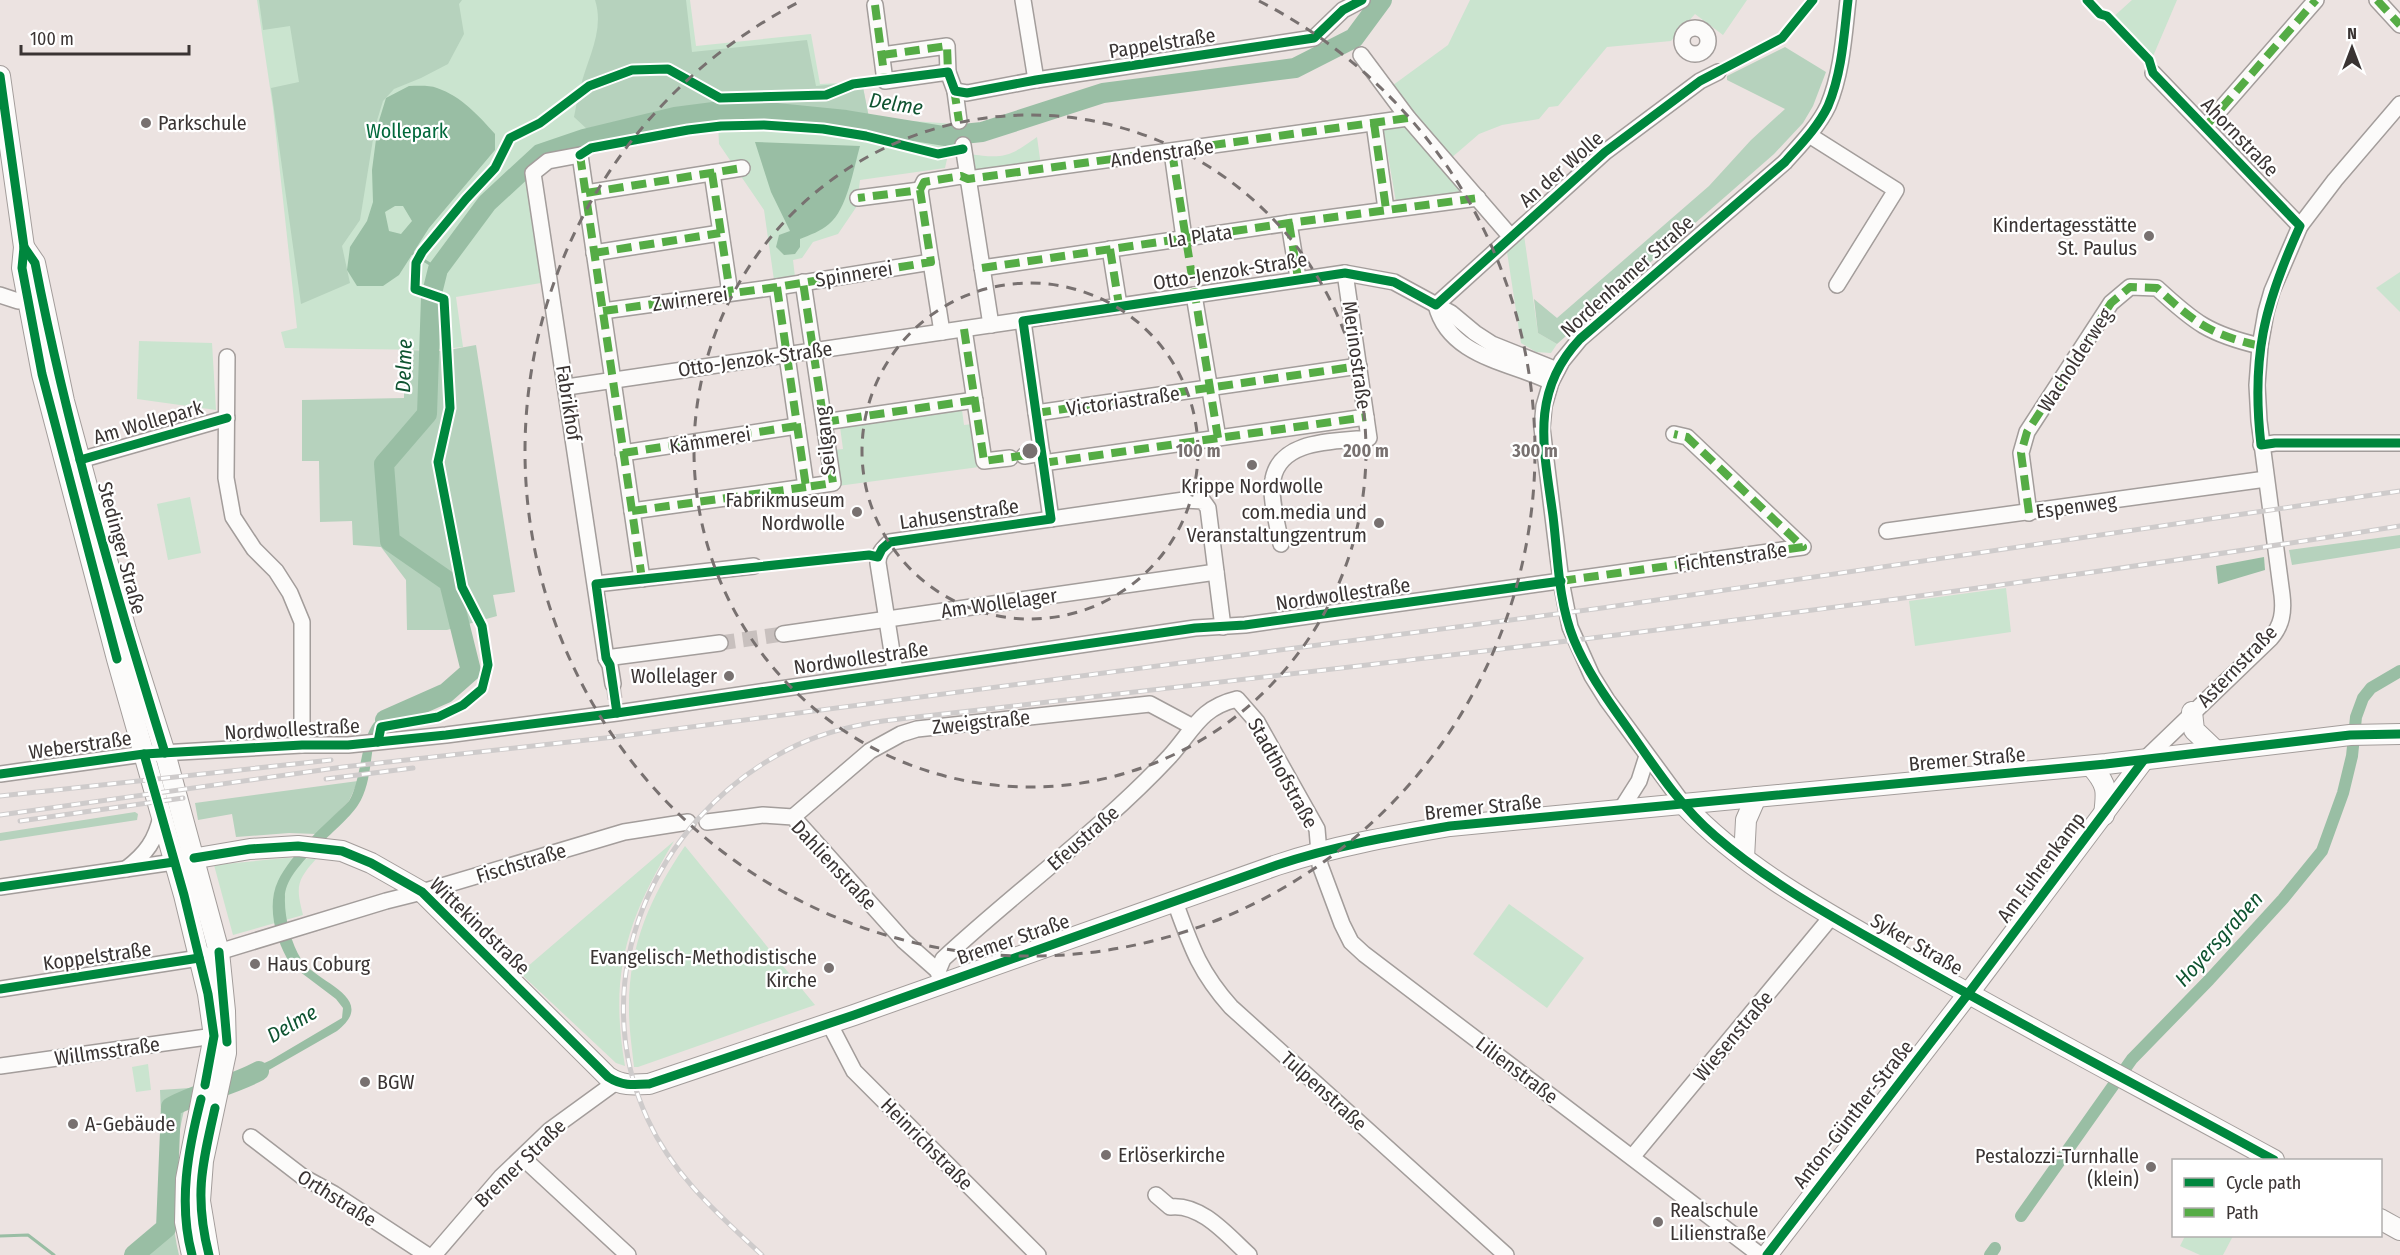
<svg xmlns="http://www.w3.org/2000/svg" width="2400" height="1255" font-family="'Fira Sans Condensed',sans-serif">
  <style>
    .green { fill: #cae4cf }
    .forest { fill: #b6d2bd }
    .water { fill: #99bea4; fill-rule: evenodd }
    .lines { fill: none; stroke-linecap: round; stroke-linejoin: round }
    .stream { stroke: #99bea4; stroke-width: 3 }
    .canal { stroke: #99bea4; stroke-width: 12 }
    .river { stroke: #99bea4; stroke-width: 20 }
    .minor-tunnel { stroke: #c8c0be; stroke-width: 15; stroke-dasharray: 15 8; stroke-linecap: butt }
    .minor-casing { stroke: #a39d9b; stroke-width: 18 }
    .major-casing { stroke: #a39d9b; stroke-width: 22 }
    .minor { stroke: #fcfbfa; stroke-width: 15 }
    .major { stroke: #fcfbfa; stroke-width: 20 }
    .rail-casing { stroke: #cecbcb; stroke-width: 5 }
    .rail { stroke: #fff; stroke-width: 3; stroke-dasharray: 9; stroke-linecap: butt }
    .quiet { stroke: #55ac45; stroke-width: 8; stroke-dasharray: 15 8; stroke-linecap: butt }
    .cycleway-casing { stroke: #fff; stroke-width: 13 }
    .cycleway { stroke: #00873e; stroke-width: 9 }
    .ring { fill: none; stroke: #787170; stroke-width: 3; stroke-dasharray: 10 8 }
    .poi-dot { fill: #787170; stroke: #fff; stroke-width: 2 }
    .labels { text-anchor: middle; stroke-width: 4.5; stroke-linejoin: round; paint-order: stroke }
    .street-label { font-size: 20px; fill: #3a3433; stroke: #fff }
    .poi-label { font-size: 20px; fill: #3a3433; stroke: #fff; text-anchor: start }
    .park-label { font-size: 20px; fill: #01683b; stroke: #fff }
    .water-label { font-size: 21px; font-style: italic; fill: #0f5431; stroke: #fff }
    .centre { fill: #787170; stroke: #fff; stroke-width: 3 }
    .ring-label { font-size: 18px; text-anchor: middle; font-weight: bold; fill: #787170; stroke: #fff; stroke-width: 4.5; stroke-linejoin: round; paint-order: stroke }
  </style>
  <rect width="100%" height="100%" fill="#ece3e1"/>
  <g class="green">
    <path d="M257,0H690L696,46L811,34L820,84L862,82L869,118L955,124L945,168L860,180L857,206L838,234L813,242L802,258L793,260L795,277L774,280L764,210L719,144L718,121L649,131L584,146L546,158L531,172L547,282L456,297L463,347L433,350L285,348L281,332L297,328L273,108Z"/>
    <path d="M1470,0H1747L1723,35L1695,14L1671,41L1607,47L1558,106L1549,107L1539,119L1502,125L1479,134L1450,159L1389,88L1448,45Z"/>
    <path d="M2132,0H2177L2151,61L2111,19Z"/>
    <path d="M1405,122L1463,192L1396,202L1383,126Z"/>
    <path d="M1037,137L1041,166L972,175L969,154C1004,159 1009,157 1037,137Z"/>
    <path d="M1524,235L1538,333L1557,344L1551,353L1536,352L1521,343L1507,252Z"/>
    <path d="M2400,272V312L2376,288Z"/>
    <path d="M139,341L212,343L216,410L137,399Z"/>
    <path d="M962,410L964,425L973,424L979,467L838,486L833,450L843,449L840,427Z"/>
    <path d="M190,497L201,553L168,560L157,504Z"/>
    <path d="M2006,588L2011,632L1915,646L1909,601Z"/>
    <path d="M674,841C627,919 609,974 625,1066L616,1063L520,973Z"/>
    <path d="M685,846L815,1005L638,1067H634C632,1048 629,1029 629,1011C628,947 650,897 685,846Z"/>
    <path d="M286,858L316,859C296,881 296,887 303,915L233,935L214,865Z"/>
    <path d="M1509,904L1584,958L1547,1008L1473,954Z"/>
    <path d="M148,1064L151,1090L136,1092L132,1067Z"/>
    <path d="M2185,1236H2233L2223,1255H2200L2180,1246Z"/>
  </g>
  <g class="forest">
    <path d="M259,0H462L459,4L464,34L448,64L421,78L394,89L383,101L375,127L360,220L342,246L350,283L301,304L271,88L299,82L290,26L263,30Z"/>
    <path d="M595,0H686L692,52L807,40L816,86L862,82L869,118C826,110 781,102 737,105C687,109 637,119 588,130L574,117C576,108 577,98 580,89C587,59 605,31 595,0Z"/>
    <path d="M1785,47L1826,72L1813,106L1803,123L1774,154L1557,344L1538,333L1534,299L1557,318L1709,186L1751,140L1785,109L1727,80V76Z"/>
    <path d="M476,345L515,592L493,595L497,616L447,630H407L406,580L381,547L353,545L352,521L320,522L319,461H302V400L404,398V350L443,351Z"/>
    <path d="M2400,535V548L2292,565L2289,550Z"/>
    <path d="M358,781L349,801L316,834L289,833L236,837L232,814L198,820L195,803Z"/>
    <path d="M135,812L138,814L137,820L0,841V833Z"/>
    <path d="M190,1088C175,1140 166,1201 179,1255H130L162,1227L164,1187L160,1090Z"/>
  </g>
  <g class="water">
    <path d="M409,86C418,86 429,85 437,88C461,96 479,116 495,134V150L429,228L399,275L383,286H357L347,270L350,247L367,221L373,202L372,170L378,124L386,98ZM395,206H403L412,221L401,234L389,231L385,212Z"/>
    <path d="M755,142L860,146C854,167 847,210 829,224C821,231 810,235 800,239V247L795,254L784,255L776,247L779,235L790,231L771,192Z"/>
    <path d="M2264,557L2265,570L2218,584L2216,566Z"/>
    <path d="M408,707L409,714L378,726C369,751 373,782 358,805C341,831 285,866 285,897C284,916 291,943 301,959C315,983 380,997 337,1031L234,1090L236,1076L271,1060L342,1018L343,1008L336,999L291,965C276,942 266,906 278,881C292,852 327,823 349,801C362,780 361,732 377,720C385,713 397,710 408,707Z"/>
  </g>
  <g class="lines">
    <g class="stream">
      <path d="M412,253L438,269"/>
      <path d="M0,1236L28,1235L54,1255"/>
    </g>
    <g class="canal">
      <path d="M2021,1216L2132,1059L2209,980L2283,899L2322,851L2343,793L2352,756L2356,717L2363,698L2371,688L2400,671"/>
      <path d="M1990,1255L1995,1248"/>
    </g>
    <g class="river">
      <path d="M385,720L446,693L471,671L449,582L390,541L384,464L427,414L431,297L438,269L487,203L540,154L584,139L675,117L737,109L846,120L944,136L982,132L1103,93L1295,68L1354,38L1382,0"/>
      <path d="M134,1255L166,1228L171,1107C199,1092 231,1086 259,1071"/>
    </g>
    <g class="minor-tunnel">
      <path d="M720,643L783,634"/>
      <path d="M613,684L616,705"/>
    </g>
    <defs>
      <g id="minor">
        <path d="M1023,0L1036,80"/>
        <path d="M2377,0L2400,25"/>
        <path d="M875,5L885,81L948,72L955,91L959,121"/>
        <circle cx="1695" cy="41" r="13"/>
        <path d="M882,55L947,46L948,72"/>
        <path d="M1361,55L1408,118L1511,237"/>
        <path d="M2153,73L2300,226"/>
        <path d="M955,91L967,93L1036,80L1314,38L1343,10L1362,0"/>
        <path d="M1374,123L1386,209"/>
        <path d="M2206,126L2316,0"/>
        <path d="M1809,135L1896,190L1837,285"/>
        <path d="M963,145L991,325"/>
        <path d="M1172,152L1184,238"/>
        <path d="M712,173L730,293"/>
        <path d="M920,190L924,182L961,176L968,179L1408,118"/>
        <path d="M586,193L742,168"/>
        <path d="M1289,223L1298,278"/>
        <path d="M1110,249L1119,305"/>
        <path d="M594,253L720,233"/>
        <path d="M931,262L942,332"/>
        <path d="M982,268L1289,223L1478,198"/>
        <path d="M777,287L806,487L833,483L803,282"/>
        <path d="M0,295L18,301L28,300"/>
        <path d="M1194,295L1218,438"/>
        <path d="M1436,305L1605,152L1700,81L1718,72"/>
        <path d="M1436,305C1449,357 1510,362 1551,382"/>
        <path d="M603,311L777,287L931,262L920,190L858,198"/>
        <path d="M1023,321L1051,519"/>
        <path d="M964,329L984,461L1010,458"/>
        <path d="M227,357L226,478L233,517L254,549L276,571L290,593L302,622V745"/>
        <path d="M567,387L1345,273L1394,282L1451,313L1475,333L1492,344L1557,370"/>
        <path d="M1036,413L1359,366"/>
        <path d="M824,422L975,400"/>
        <path d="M2261,445L2275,443H2400"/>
        <path d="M623,453L797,426"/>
        <path d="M1024,456L1042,453"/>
        <path d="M80,460L227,418"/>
        <path d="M1043,463L1366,417"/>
        <path d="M632,511L806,487"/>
        <path d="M2029,513L2021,453L2027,432L2111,303L2130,287L2157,288C2195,323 2209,334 2260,346"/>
        <path d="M1887,531L2266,479"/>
        <path d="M1281,544C1278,526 1269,496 1273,479C1281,438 1337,442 1369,438L1345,273"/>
        <path d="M596,584L754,566"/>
        <path d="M783,634L1216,572"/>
        <path d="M606,658L720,643"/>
        <path d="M895,671L878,563C878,553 883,549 890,542L1184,500L1203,501L1208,508L1223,627"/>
        <path d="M613,684L610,665L606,658L533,173L548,161L580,155L642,579"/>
        <path d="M2143,761L2271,638C2282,625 2284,612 2282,595L2259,421L2257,385L2260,346L2266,312L2272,291L2300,226L2335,180L2400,104"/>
        <path d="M0,774L144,754L302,745H348L446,735L617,713L1195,628L1245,625L1803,547L1687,437L1674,434"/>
        <path d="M1684,805L1607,700L1592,676L1570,627L1561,581L1542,428L1544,406L1551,382L1562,361L1580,339L1785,162C1800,145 1818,127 1828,106C1842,73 1844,35 1848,0"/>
        <path d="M1620,811L1639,781L1647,756"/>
        <path d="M793,817L870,751L901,734L917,729L1150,704L1193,727"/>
        <path d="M707,822L763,815L793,817L904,941L938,971"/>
        <path d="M126,869C146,854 156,840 161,816"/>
        <path d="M0,887L174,862"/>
        <path d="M1175,902C1191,946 1199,971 1231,1007L1506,1255"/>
        <path d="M941,983L938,971L943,959C1017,890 1101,830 1170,756C1194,729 1200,708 1237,699L1257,722L1317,829L1320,865L1342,924L1351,942L1364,954L1760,1255"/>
        <path d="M0,989L199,958L386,901L422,892L624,832L688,822"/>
        <path d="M829,1023L854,1071L1038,1255"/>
        <path d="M0,1066L214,1036"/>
        <path d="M251,1137L303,1177L334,1194L427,1255"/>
        <path d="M1633,1156L1832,916"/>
        <path d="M523,1158L628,1255"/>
        <path d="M1156,1195L1170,1207C1201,1203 1228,1236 1249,1255"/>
        <path d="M434,1255L501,1177L550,1130L616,1082"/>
      </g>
      <g id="major">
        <path d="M0,76L24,247L22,268L42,374L117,659L184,895L208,994L214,1036L186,1179L185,1222L192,1255"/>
        <path d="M24,247L35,263L64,401L126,630L165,753L219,952L225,1011L226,1053L203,1161L200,1201L209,1255"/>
        <path d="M2192,712L2194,730L2216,751"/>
        <path d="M2091,766C2108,785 2107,791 2104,815"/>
        <path d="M1684,805C1746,871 1829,914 1907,959C2028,1028 2152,1093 2274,1160"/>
        <path d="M1744,858L1746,820L1756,797"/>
        <path d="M174,862L250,849L298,846L342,851L371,863L422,892L608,1077C622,1086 633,1085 649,1084L854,1015L1277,865C1334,846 1392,836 1450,826L2106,764L2350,735L2400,734"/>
        <path d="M2380,1219L2400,1230"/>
        <path d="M1767,1255L1968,994L2143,761"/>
      </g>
    </defs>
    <use href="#minor" class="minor-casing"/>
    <use href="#major" class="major-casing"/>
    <use href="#minor" class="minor"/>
    <use href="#major" class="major"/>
    <defs>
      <g id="rail">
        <path d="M326,779L413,768"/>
        <path d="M0,796L331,760"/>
        <path d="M0,815L343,767L614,737L1602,608L2400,491"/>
        <path d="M20,821L183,798"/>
        <path d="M762,1255C718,1214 673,1175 648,1120C583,980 653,819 787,750C817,734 850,726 883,721C1389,663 1896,606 2400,526"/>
      </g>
    </defs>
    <use href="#rail" class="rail-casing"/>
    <use href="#rail" class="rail"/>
    <g class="quiet">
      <path d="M2377,0L2400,25"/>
      <path d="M875,5L885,81"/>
      <path d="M882,55L947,46L948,72"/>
      <path d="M954,89L959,121"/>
      <path d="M1374,123L1386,209"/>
      <path d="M2206,126L2316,0"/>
      <path d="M1172,152L1218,438"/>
      <path d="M580,155L642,579"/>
      <path d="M712,173L730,293"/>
      <path d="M920,190L924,182L961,176L968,179L1408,118"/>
      <path d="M586,193L742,168"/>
      <path d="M1289,223L1298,278"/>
      <path d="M1110,249L1119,305"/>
      <path d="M594,253L720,233"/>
      <path d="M982,268L1289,223L1478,198"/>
      <path d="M777,287L806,487L833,483L803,282"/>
      <path d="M603,311L777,287L931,262L920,190L858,198"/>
      <path d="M964,329L984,461L1042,453"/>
      <path d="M1036,413L1359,366"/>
      <path d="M824,422L975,400"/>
      <path d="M623,453L797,426"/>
      <path d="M1043,463L1366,417"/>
      <path d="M632,511L806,487"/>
      <path d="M2029,513L2021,453L2027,432L2111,303L2130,287L2157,288C2195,323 2209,334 2260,346"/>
      <path d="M1561,581L1803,547L1687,437L1674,434"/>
    </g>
    <defs>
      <g id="cycleway">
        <path d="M1848,0C1844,35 1842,73 1828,106C1818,127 1800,145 1785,162L1580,339C1529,393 1544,449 1553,516C1558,556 1558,602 1574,640C1588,674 1610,703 1631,733C1656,769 1681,807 1715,836C1774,887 1846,924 1913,963C2032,1031 2154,1094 2274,1160"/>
        <path d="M2087,0L2100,14L2107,16L2149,60L2153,73L2300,226C2264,305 2251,357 2261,445L2275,443H2400"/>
        <path d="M0,76L24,247L22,268L42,374L117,659"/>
        <path d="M580,155L591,148L688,130L721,126L764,125L823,129L866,136L938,154L963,149"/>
        <path d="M24,247L35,263C67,429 115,591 165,753"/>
        <path d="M80,460L227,418"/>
        <path d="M617,713L610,665L606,658L596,584L869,555L878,557L882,549L890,542L1051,519L1023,321L1345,273L1394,282L1436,305L1605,152L1700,81L1782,38L1813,0"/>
        <path d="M378,742L381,727L438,717L463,705L482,689L488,665L482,626L462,587L438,462L450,408L444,299L415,289L416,263L422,252L466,199L495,168L510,138L540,123L589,86L632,70L668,69L720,98L826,95L853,84L948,72L955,91L967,93L1036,80L1314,38L1343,10L1362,0"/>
        <path d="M144,754L184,895L208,994L214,1036L205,1085"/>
        <path d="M0,774L144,754L302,745H348L446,735L617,713L1195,628L1245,625L1561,581"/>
        <path d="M194,858L250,849L298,846L342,851L371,863L422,892L608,1077C622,1086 633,1085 649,1084L854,1015L1277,865C1334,846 1392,836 1450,826L2106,764L2350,735L2400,734"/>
        <path d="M0,887L174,862"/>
        <path d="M219,952L227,1042"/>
        <path d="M0,989L199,958"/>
        <path d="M192,1255C178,1203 188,1150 201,1099"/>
        <path d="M209,1255C194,1196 202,1165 215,1108"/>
        <path d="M1767,1255L1968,994L2143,761"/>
      </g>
    </defs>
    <use href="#cycleway" class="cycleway-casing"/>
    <use href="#cycleway" class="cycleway"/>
  </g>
  <g class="ring">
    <circle cx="1030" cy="451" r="168"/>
    <circle cx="1030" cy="451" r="336"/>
    <path d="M1259 1A505 505 0 1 1 801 1"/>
  </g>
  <g class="poi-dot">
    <circle cx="146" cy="123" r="6"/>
    <circle cx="2149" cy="236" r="6"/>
    <circle cx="1252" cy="465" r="6"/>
    <circle cx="857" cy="512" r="6"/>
    <circle cx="1379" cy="523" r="6"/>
    <circle cx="729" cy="676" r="6"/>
    <circle cx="255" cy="964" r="6"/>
    <circle cx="829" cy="968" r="6"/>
    <circle cx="365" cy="1082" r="6"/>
    <circle cx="73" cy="1124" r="6"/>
    <circle cx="1106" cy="1155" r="6"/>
    <circle cx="2151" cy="1167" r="6"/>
    <circle cx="1658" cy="1222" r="6"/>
  </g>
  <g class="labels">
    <g class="street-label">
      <text transform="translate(1162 43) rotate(-9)" y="7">Pappelstraße</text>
      <text transform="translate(2240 137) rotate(46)" y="7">Ahornstraße</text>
      <text transform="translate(1162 153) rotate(-8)" y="7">Andenstraße</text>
      <text transform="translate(1561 169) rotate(-41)" y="7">An der Wolle</text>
      <text transform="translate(1200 236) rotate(-8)" y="7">La Plata</text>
      <text transform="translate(1230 271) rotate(-9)" y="7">Otto-Jenzok-Straße</text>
      <text transform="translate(854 274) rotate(-9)" y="7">Spinnerei</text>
      <text transform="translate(1627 276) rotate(-42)" y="7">Nordenhamer Straße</text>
      <text transform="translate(690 299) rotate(-8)" y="7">Zwirnerei</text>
      <text transform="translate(1357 355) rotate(82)" y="7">Merinostraße</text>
      <text transform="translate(755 359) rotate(-8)" y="7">Otto-Jenzok-Straße</text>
      <text transform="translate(2075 360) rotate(-57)" y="7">Wacholderweg</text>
      <text transform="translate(1123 401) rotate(-8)" y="7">Victoriastraße</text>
      <text transform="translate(569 403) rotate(81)" y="7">Fabrikhof</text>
      <text transform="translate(148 422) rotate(-16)" y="7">Am Wollepark</text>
      <text transform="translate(710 440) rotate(-9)" y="7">Kämmerei</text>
      <text transform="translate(825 441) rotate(-96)" y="7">Seilgang</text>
      <text transform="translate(2076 506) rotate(-8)" y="7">Espenweg</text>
      <text transform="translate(959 514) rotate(-8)" y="7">Lahusenstraße</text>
      <text transform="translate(122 548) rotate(75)" y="7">Stedinger Straße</text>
      <text transform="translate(1732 557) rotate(-8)" y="7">Fichtenstraße</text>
      <text transform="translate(1343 594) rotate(-8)" y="7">Nordwollestraße</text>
      <text transform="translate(999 603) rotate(-8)" y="7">Am Wollelager</text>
      <text transform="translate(861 658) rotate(-8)" y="7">Nordwollestraße</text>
      <text transform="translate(2237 666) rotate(-46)" y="7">Asternstraße</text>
      <text transform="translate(981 722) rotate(-6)" y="7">Zweigstraße</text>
      <text transform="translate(292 729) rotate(-3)" y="7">Nordwollestraße</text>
      <text transform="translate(80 745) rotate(-8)" y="7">Weberstraße</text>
      <text transform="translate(1967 759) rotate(-5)" y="7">Bremer Straße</text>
      <text transform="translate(1283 773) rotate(61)" y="7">Stadthofstraße</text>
      <text transform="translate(1483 807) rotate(-6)" y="7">Bremer Straße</text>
      <text transform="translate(1083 838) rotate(-41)" y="7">Efeustraße</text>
      <text transform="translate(521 863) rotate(-17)" y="7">Fischstraße</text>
      <text transform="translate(834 865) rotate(47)" y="7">Dahlienstraße</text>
      <text transform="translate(2041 867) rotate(-53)" y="7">Am Fuhrenkamp</text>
      <text transform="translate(480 926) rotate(44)" y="7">Wittekindstraße</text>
      <text transform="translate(1013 939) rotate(-19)" y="7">Bremer Straße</text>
      <text transform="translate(1917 944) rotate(30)" y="7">Syker Straße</text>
      <text transform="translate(97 956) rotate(-8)" y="7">Koppelstraße</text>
      <text transform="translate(1733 1036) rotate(-50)" y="7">Wiesenstraße</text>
      <text transform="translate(107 1051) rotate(-8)" y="7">Willmsstraße</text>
      <text transform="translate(1517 1070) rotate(37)" y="7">Lilienstraße</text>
      <text transform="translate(1324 1091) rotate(42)" y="7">Tulpenstraße</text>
      <text transform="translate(1853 1114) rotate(-52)" y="7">Anton-Günther-Straße</text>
      <text transform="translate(927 1144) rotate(45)" y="7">Heinrichstraße</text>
      <text transform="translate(520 1163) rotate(-44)" y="7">Bremer Straße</text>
      <text transform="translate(337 1198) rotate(32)" y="7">Orthstraße</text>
    </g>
    <g class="poi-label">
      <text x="158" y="130">Parkschule</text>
      <text x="2137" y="232" text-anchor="end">Kindertagesstätte<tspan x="2137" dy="23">St. Paulus</tspan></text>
      <text x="1252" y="493" text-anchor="middle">Krippe Nordwolle</text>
      <text x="845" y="507" text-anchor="end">Fabrikmuseum<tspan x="845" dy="23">Nordwolle</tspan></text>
      <text x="1367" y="519" text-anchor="end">com.media und<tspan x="1367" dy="23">Veranstaltungzentrum</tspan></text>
      <text x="717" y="683" text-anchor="end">Wollelager</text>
      <text x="817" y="964" text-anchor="end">Evangelisch-Methodistische<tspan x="817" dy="23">Kirche</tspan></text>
      <text x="267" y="971">Haus Coburg</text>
      <text x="377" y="1089">BGW</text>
      <text x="85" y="1131">A-Gebäude</text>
      <text x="1118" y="1162">Erlöserkirche</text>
      <text x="2139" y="1163" text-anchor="end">Pestalozzi-Turnhalle<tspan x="2139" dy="23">(klein)</tspan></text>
      <text x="1670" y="1217">Realschule<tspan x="1670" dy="23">Lilienstraße</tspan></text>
    </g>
    <g class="park-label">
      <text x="407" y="138">Wollepark</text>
    </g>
    <g class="water-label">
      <text transform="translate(896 104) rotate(9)" y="7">Delme</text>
      <text transform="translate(404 366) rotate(-88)" y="7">Delme</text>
      <text transform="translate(2219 939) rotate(-48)" y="7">Hoyersgraben</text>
      <text transform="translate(292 1024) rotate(-30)" y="7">Delme</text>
    </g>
  </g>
  <circle cx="1030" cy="451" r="9" class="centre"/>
  <g class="ring-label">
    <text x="1198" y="457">100 m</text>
    <text x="1366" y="457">200 m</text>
    <text x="1535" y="457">300 m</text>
  </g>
  <rect x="2172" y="1159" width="210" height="78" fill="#ffffff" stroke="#b0aead" stroke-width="1.5"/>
  <rect x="2184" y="1178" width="30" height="9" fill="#00873e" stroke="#b0aead" stroke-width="1.5"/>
  <text x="2226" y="1189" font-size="18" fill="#3a3433">Cycle path</text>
  <rect x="2184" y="1208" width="30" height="9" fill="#55ac45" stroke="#b0aead" stroke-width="1.5"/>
  <text x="2226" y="1219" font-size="18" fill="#3a3433">Path</text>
  <g transform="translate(2352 48)" stroke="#ffffff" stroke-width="4.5" paint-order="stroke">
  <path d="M0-4.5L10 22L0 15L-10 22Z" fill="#3a3433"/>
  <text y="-9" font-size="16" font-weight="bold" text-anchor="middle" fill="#3a3433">N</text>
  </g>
  <path d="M21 45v9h168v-9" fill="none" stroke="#3a3433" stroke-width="3"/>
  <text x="30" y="45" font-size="18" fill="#3a3433" stroke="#ffffff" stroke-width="4.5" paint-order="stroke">100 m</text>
</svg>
